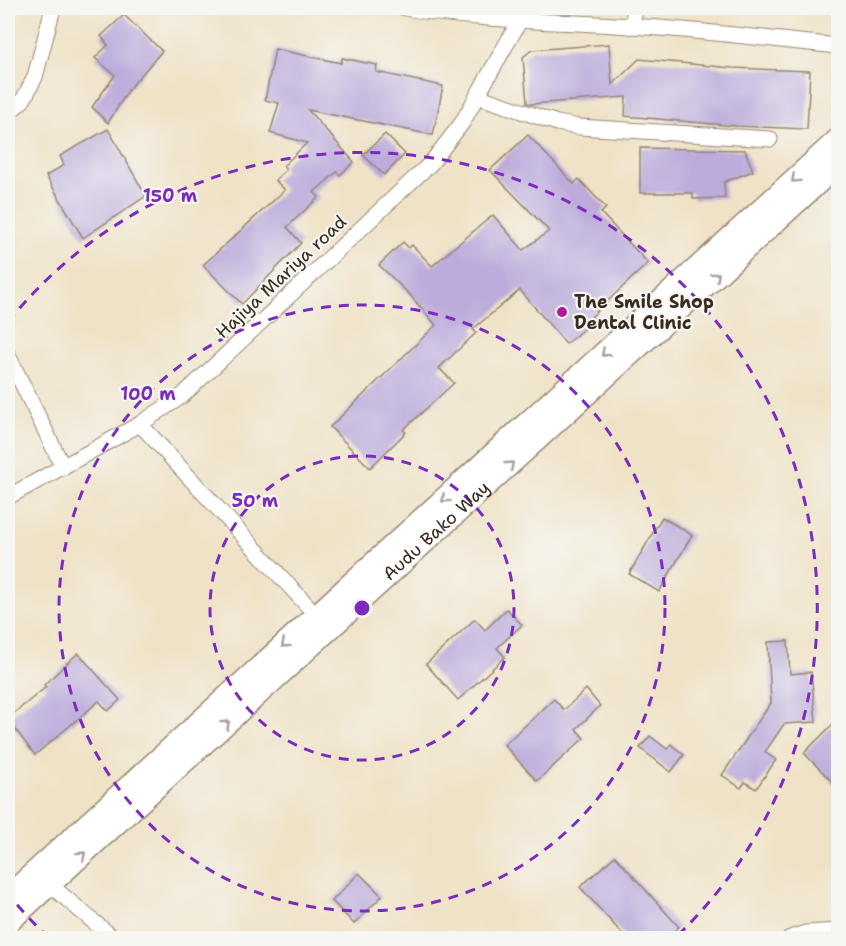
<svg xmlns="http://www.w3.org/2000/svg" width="846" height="946" font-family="'Shantell Sans',sans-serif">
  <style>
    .building { fill: #bcabdb }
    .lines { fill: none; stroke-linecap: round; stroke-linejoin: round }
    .minor-casing { stroke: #958672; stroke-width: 17 }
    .secondary-casing { stroke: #958672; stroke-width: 25 }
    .minor { stroke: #fff; stroke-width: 15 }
    .secondary { stroke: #fff; stroke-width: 22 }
    .oneway { stroke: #a79f9a }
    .ring { fill: none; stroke: #7b2cbf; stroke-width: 3; stroke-dasharray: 10 8 }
    .poi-dot { fill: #b5179e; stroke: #f6f6f2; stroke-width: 2 }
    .labels { text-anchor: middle; stroke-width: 4.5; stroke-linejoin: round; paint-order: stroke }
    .street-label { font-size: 18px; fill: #3b2a1e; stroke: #f6f6f2 }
    .poi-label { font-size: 18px; font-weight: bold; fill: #3b2a1e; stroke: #f6f6f2; text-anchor: start }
    .centre { fill: #7b2cbf; stroke: #f6f6f2; stroke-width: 3 }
    .ring-label { font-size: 18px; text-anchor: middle; font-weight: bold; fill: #7b2cbf; stroke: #f6f6f2; stroke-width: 4.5; stroke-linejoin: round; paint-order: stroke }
  </style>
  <rect width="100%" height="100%" fill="#f6f6f2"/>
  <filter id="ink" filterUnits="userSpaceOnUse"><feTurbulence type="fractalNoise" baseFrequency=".0167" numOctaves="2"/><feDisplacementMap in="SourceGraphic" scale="12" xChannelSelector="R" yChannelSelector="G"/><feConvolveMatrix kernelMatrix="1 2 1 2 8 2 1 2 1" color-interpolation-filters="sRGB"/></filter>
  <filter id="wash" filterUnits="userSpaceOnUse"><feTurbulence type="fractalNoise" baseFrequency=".008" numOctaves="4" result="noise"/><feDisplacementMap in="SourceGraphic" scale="24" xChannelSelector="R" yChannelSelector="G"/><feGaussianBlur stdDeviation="1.35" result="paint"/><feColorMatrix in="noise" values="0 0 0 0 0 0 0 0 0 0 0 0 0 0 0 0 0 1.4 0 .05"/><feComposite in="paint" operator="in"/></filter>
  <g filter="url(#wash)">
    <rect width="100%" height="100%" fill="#efe2c6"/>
    <g id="blocks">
      <g class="building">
        <path d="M124,15L162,51L129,89L108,123L92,107L115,75L95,58L108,45L101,36Z"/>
        <path d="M609,44L612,85L639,59L732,68L810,71L807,129L736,126L625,116L626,97L531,104L527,103L523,57L532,50Z"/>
        <path d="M275,49L341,63L342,58L377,65L376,72L443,86L433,135L308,110L354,162L340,175L337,172L314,192L319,197L287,227L301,243L242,304L203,265L285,190L275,180L286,170L283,166L307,143L270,133L279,103L265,100Z"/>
        <path d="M108,129L146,196L83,238L46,176L64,165L60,156Z"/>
        <path d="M385,134L405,154L384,175L363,155Z"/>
        <path d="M528,135L574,184L579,179L606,208L601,213L648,263L591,317L594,320L566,344L520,290L473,329L476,333L439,368L454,383L403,430L406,432L370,468L330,427L436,325L409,294L379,265L403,242L409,248L412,245L432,266L493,215L523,250L549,231L490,170Z"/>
        <path d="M640,148L745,150L753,171L724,182L725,198L693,199V193H640Z"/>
        <path d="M662,517L692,535L659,592L629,574Z"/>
        <path d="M507,609L522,625L497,648L505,657L458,700L426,664L475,619L485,630Z"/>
        <path d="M788,641L790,674L811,672L816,722L784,724L765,752L776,760L756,789L745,782L741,788L722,775L771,703L768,642Z"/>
        <path d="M78,653L120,700L108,711L99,701L35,755L8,720V718L46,687L44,685Z"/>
        <path d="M586,689L600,706L576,729L584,738L537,781L504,745L554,699L564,710Z"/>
        <path d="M838,719V788L804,753Z"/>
        <path d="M650,736L667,749L671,744L684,755L671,772L640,748Z"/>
        <path d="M615,856L679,927L666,939H627L580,887Z"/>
        <path d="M359,873L382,896L354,924L332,901Z"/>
      </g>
    </g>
  </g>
  <g filter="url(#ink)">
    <use href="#blocks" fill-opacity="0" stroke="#958672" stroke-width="1.5"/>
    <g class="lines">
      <defs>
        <g id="minor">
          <path d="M405,8C479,21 554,21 629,26C699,30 769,39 838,46"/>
          <path d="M631,26L636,8"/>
          <path d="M477,96L557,123L579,127L770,139"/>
          <path d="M8,113L23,100L35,77L53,8"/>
          <path d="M8,355L63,467"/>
          <path d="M140,424L317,616"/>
          <path d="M8,497L140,424L182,396L431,163L462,123L520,20"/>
          <path d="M42,878L113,938"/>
          <path d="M790,938L805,933L838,931"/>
        </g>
        <g id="secondary">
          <path d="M8,897L838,140"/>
          <path id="s1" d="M8,922L838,164"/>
        </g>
      </defs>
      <use href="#minor" class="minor-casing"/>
      <use href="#secondary" class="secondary-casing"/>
      <use href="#minor" class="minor"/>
      <use href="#secondary" class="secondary"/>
    </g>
    <defs><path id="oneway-chevron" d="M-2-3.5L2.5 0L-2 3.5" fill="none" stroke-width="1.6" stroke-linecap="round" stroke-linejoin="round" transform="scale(1.5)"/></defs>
    <g class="oneway">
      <use href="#oneway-chevron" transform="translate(795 179) rotate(138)"/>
      <use href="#oneway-chevron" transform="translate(716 276) rotate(-42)"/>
      <use href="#oneway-chevron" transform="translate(605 353) rotate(138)"/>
      <use href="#oneway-chevron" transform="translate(510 465) rotate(-42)"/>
      <use href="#oneway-chevron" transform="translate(445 499) rotate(138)"/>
      <use href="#oneway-chevron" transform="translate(285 644) rotate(138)"/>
      <use href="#oneway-chevron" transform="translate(226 724) rotate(-42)"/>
      <use href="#oneway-chevron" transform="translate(82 855) rotate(-42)"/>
    </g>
  </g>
  <g class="ring">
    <circle cx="362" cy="608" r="152"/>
    <circle cx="362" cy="608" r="303"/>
    <path d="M49 938A455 455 0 0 1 8 894M8 322A455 455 0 1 1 675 938"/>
  </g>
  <circle class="poi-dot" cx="562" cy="312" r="6"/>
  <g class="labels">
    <g class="street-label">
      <text transform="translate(281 277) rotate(-43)" y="6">Hajiya Mariya road</text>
      <text dy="6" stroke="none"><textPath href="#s1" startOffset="580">Audu Bako Way</textPath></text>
    </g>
    <g class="poi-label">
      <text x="574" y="308">The Smile Shop<tspan x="574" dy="21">Dental Clinic</tspan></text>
    </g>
  </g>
  <circle cx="362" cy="608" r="9" class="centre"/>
  <g class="ring-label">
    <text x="170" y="202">150 m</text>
    <text x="148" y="400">100 m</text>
    <text x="255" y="507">50 m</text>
  </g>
  <rect width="846" height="946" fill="none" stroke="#f6f6f2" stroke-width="30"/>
</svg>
